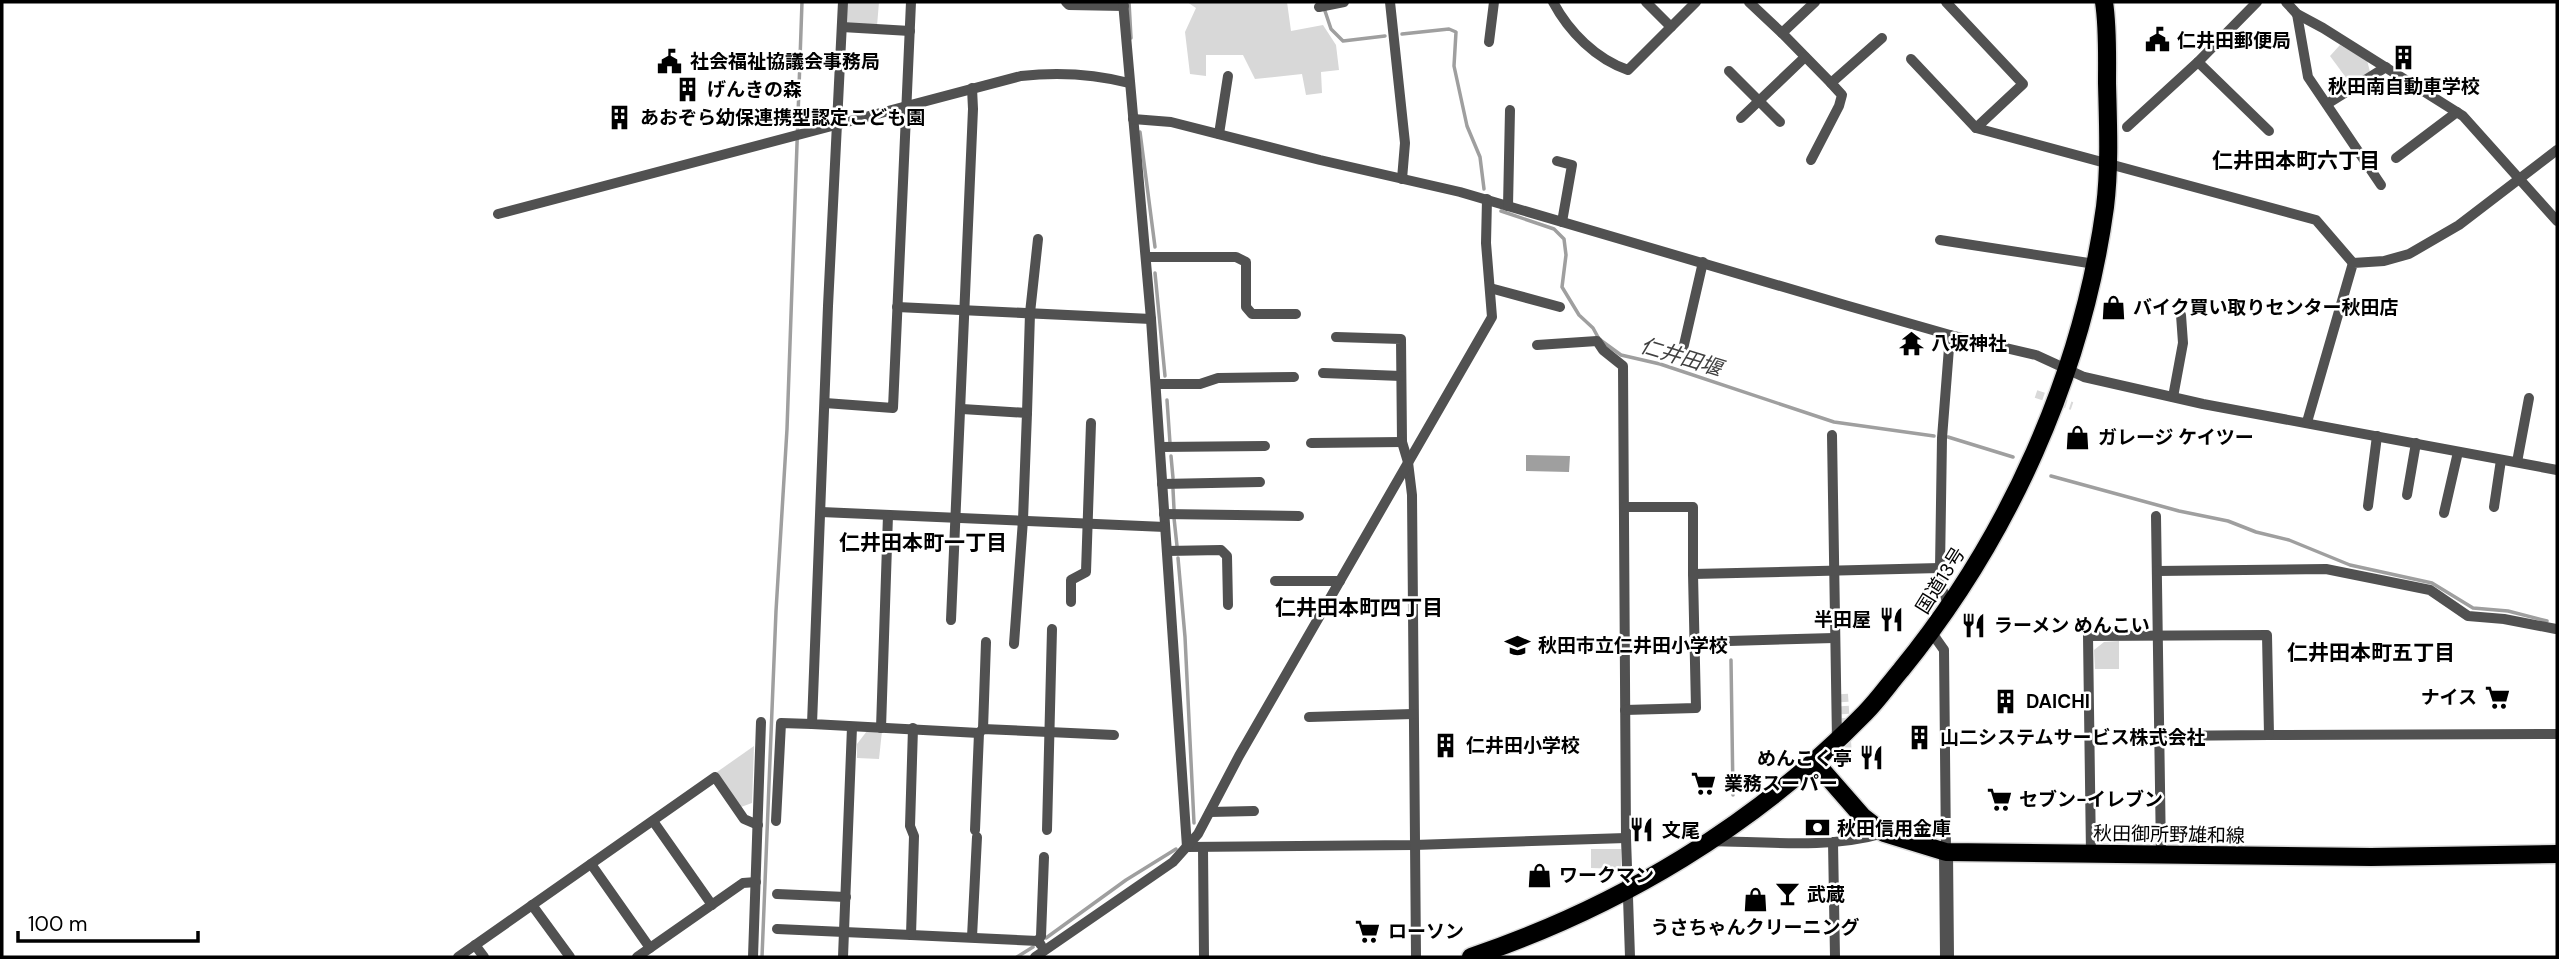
<svg xmlns="http://www.w3.org/2000/svg" width="2559" height="959" font-family="'DM Sans','Noto Sans JP',sans-serif">
  <style>
    .green { fill: #d8d8d8 }
    .water { fill: #9f9f9f }
    .lines { fill: none; stroke-linecap: round; stroke-linejoin: round }
    .stream { stroke: #9f9f9f; stroke-width: 3.5 }
    .pedestrian-tunnel { stroke: #d9d9d9; stroke-width: 8; stroke-dasharray: 8 4; stroke-linecap: butt }
    .primary-casing { stroke: #dbdbdb; stroke-width: 21 }
    .trunk-casing { stroke: #dbdbdb; stroke-width: 21 }
    .minor { stroke: #515151; stroke-width: 10 }
    .tertiary { stroke: #515151; stroke-width: 14 }
    .primary { stroke: #000; stroke-width: 18 }
    .trunk { stroke: #000; stroke-width: 18 }
    .labels { text-anchor: middle; stroke-width: 5; stroke-linejoin: round; paint-order: stroke }
    .poi-label { font-size: 19px; font-weight: bold; fill: #000; stroke: #fff; text-anchor: start }
    .street-label { font-size: 19px; fill: #000; stroke: #fff }
    .neighbourhood-label { font-size: 21px; font-weight: bold; fill: #000; stroke: #fff }
    .water-label { font-size: 21px; font-style: italic; fill: #404040; stroke: #fff }
  </style>
  <rect width="100%" height="100%" fill="#fff"/>
  <g class="green">
    <path d="M846,2H879L877,26L845,23Z"/>
    <path d="M1187,2H1287L1291,31L1323,25L1336,45L1339,70L1321,72L1322,93L1306,95L1302,74L1255,79L1243,55H1206V76L1190,74L1185,32L1196,8Z"/>
    <path d="M2340,45L2367,60L2370,72L2350,83L2330,56Z"/>
    <path d="M2119,641V669H2095L2094,650L2104,642Z"/>
    <path d="M867,731H882L879,759L857,758V744Z"/>
    <path d="M754,746L752,803L741,807L717,772Z"/>
    <path d="M1591,849H1621V869L1591,868Z"/>
  </g>
  <path class="water" d="M1526,455L1570,456L1569,472L1526,471Z"/>
  <g class="lines">
    <g class="stream">
      <path d="M1129,2L1131,38"/>
      <path d="M1324,8L1331,29L1343,41L1385,36"/>
      <path d="M1402,34L1449,29L1456,32L1454,66L1467,126L1480,157L1484,189"/>
      <path d="M1140,132L1155,247"/>
      <path d="M1501,211L1554,229L1564,239L1566,255L1562,287L1579,315L1593,328L1599,339L1621,355L1660,364L1834,422L1934,436"/>
      <path d="M1155,273L1165,376"/>
      <path d="M1167,400L1170,443"/>
      <path d="M1948,437L2013,457"/>
      <path d="M1171,456L1173,478"/>
      <path d="M2051,476L2179,511L2228,521L2256,532L2289,540L2350,565L2432,583L2473,608L2508,611L2547,621"/>
      <path d="M1173,489L1174,509"/>
      <path d="M1174,518L1177,546"/>
      <path d="M1178,558L1185,637L1194,823"/>
      <path d="M1731,660L1733,795"/>
      <path d="M1046,938L1126,880L1176,849"/>
      <path d="M762,957L776,611L787,429L802,2"/>
      <path d="M1017,957L1033,947"/>
    </g>
    <g class="pedestrian-tunnel">
      <path d="M2036,394L2072,406"/>
      <path d="M1844,694L1848,756"/>
    </g>
    <defs>
      <path id="primary" d="M1814,761L1862,816L1884,833L1946,852L2371,857L2557,854"/>
      <path id="trunk" d="M1471,957C1619,907 1756,825 1865,713C1878,700 1889,684 1901,670C2008,539 2082,375 2105,207C2110,166 2108,124 2107,83C2107,56 2108,28 2104,2"/>
    </defs>
    <use href="#primary" class="primary-casing"/>
    <use href="#trunk" class="trunk-casing"/>
    <g class="minor">
      <path d="M843,2L828,306L812,724L979,733L983,729L1114,735"/>
      <path d="M1066,2L1069,5L1124,6"/>
      <path d="M1123,2L1151,319L1187,847L1414,845L1626,838"/>
      <path d="M1390,2L1405,143L1402,179"/>
      <path d="M1553,2C1569,32 1596,59 1628,70L1696,2"/>
      <path d="M1646,2L1671,27"/>
      <path d="M1749,2L1782,33"/>
      <path d="M1815,2L1782,33L1831,83L1882,38"/>
      <path d="M1946,2L2023,84L1976,128L2316,220L2353,263"/>
      <path d="M2286,2L2297,14L2323,28L2463,116L2557,221"/>
      <path d="M1319,7L1344,2"/>
      <path d="M2297,14L2308,77L2381,185"/>
      <path d="M842,27L910,31"/>
      <path d="M1489,42L1494,2"/>
      <path d="M1911,59L1976,128"/>
      <path d="M2198,62L2269,131"/>
      <path d="M1729,71L1780,122"/>
      <path d="M2327,104L2386,67"/>
      <path d="M1741,118L1805,57"/>
      <path d="M1133,119L1171,122L1320,160L1460,192L1845,305L1950,335L2036,355L2084,377L2203,404L2557,470"/>
      <path d="M2127,127L2198,62L2257,2"/>
      <path d="M1219,134L1228,76"/>
      <path d="M2396,158L2457,112"/>
      <path d="M1811,160L1839,106L1842,95L1831,83"/>
      <path d="M1557,161L1572,165L1562,222"/>
      <path d="M1508,206L1510,110"/>
      <path d="M498,214L1021,76C1057,72 1094,74 1129,83"/>
      <path d="M1940,240L2095,264"/>
      <path d="M1146,257H1236L1246,262V307L1252,314H1296"/>
      <path d="M1490,288L1560,307"/>
      <path d="M897,307L1151,319"/>
      <path d="M1336,337L1401,339L1402,442L1408,462L1412,495L1416,957"/>
      <path d="M1537,345L1597,341L1603,350L1623,366L1626,838L1630,957"/>
      <path d="M1683,349L1703,262"/>
      <path d="M1323,373L1401,376"/>
      <path d="M1156,384H1200L1218,378L1294,377"/>
      <path d="M2173,397L2183,343L2181,315"/>
      <path d="M825,403L893,408L911,2"/>
      <path d="M962,409L1027,413L1023,520L1014,644"/>
      <path d="M1027,413L1030,313L1038,239"/>
      <path d="M2307,422L2353,263L2384,261L2409,254L2459,225L2557,150"/>
      <path d="M1832,435L1837,740"/>
      <path d="M1311,443L1402,442"/>
      <path d="M1160,447L1265,446"/>
      <path d="M2517,462L2529,398"/>
      <path d="M1162,484L1260,482"/>
      <path d="M2407,495L2416,443"/>
      <path d="M2368,506L2377,436"/>
      <path d="M1625,507H1693V574L1940,568"/>
      <path d="M2494,507L2501,460"/>
      <path d="M821,512L1165,527"/>
      <path d="M2444,513L2458,452"/>
      <path d="M1164,514L1299,516"/>
      <path d="M2156,516L2161,855"/>
      <path d="M1167,551L1221,550L1227,556L1228,605"/>
      <path d="M2157,571L2326,569L2430,590L2468,616L2504,619L2556,629"/>
      <path d="M1275,581H1340"/>
      <path d="M1071,602V580L1086,572L1091,423"/>
      <path d="M1949,606L1940,584V568L1942,438L1950,335"/>
      <path d="M951,620L973,109L972,88"/>
      <path d="M1932,633L1944,650L1946,852"/>
      <path d="M1695,642L1834,638"/>
      <path d="M1625,710L1696,708L1693,574"/>
      <path d="M1309,717L1413,714"/>
      <path d="M881,728L888,515"/>
      <path d="M913,728L910,826L914,836L911,935L1038,941"/>
      <path d="M983,729L986,642"/>
      <path d="M2269,735L2557,734"/>
      <path d="M1210,812L1254,811"/>
      <path d="M653,821L712,905"/>
      <path d="M776,821L781,723L812,724"/>
      <path d="M975,830L979,733"/>
      <path d="M1047,830L1052,629"/>
      <path d="M1711,841C1768,842 1830,849 1884,833"/>
      <path d="M1833,842L1835,957"/>
      <path d="M1203,848L1204,957"/>
      <path d="M2091,854L2088,636L2267,635L2269,735L2157,736"/>
      <path d="M591,864L650,948"/>
      <path d="M777,894L846,897"/>
      <path d="M532,905L570,957"/>
      <path d="M777,929L911,935"/>
      <path d="M972,937L977,837"/>
      <path d="M475,945L484,957"/>
      <path d="M1041,945L1038,941L1041,936L1044,857"/>
      <path d="M458,957L715,777L744,819L758,825"/>
      <path d="M637,957L743,883L756,882"/>
      <path d="M753,957L761,722"/>
      <path d="M843,957L852,727"/>
      <path d="M1035,957L1173,862L1198,834L1239,756L1492,317L1486,243L1487,199"/>
    </g>
    <path class="tertiary" d="M1946,852L1947,957"/>
    <use href="#primary" class="primary"/>
    <use href="#trunk" class="trunk"/>
  </g>
  <defs>
    <symbol id="civic-bare" viewBox="-9 -9 18 18"><path d="M-.6-6.5H3V-4.5H.6V-3L4-1V1h2V6H-6V1h2V-1L-.6-3ZM-1.2 2.5V6h2.4V2.5Z" fill="#000" stroke="#fff" stroke-width="2.5" paint-order="stroke"/></symbol>
    <symbol id="building-bare" viewBox="-9 -9 18 18"><path d="M-4-6H4V6H1V3H-1V6H-4ZM-2.5-4.3h1.7v1.8h-1.7ZM.8-4.3h1.7v1.8H.8ZM-2.5-1h1.7V.8h-1.7ZM.8-1h1.7V.8H.8Z" fill="#000" stroke="#fff" stroke-width="2.5" paint-order="stroke"/></symbol>
    <symbol id="shop-bare" viewBox="-9 -9 18 18"><path d="M-5-2.5h2.3a2.7 3.5 0 0 1 5.4 0H5L5.5 6h-11ZM-1.5-2.5h3a1.5 2.3 0 0 0-3 0Z" fill="#000" stroke="#fff" stroke-width="2.5" paint-order="stroke"/></symbol>
    <symbol id="temple-bare" viewBox="-9 -9 18 18"><path d="M0-6L5-2H3V0L6.5 2.5H4V6H1.5V3h-3V6H-4V2.5H-6.5L-3 0V-2H-5Z" fill="#000" stroke="#fff" stroke-width="2.5" paint-order="stroke"/></symbol>
    <symbol id="restaurant-bare" viewBox="-9 -9 18 18"><path d="M-5-6h1v4h1v-4h1v4h1v-4h1v5L-1.5 .5V6h-2V.5L-5-1ZM5-6V6H3V1.5H1.5Q1.5-4 5-6Z" fill="#000" stroke="#fff" stroke-width="2.5" paint-order="stroke"/></symbol>
    <symbol id="school-bare" viewBox="-9 -9 18 18"><path d="M0-5L7-2L0 1L-7-2ZM-4 1L0 2.5L4 1V4Q0 6-4 4Z" fill="#000" stroke="#fff" stroke-width="2.5" paint-order="stroke"/></symbol>
    <symbol id="supermarket-bare" viewBox="-9 -9 18 18"><path d="M-6-5.5h2.5l.6 2H6L4.5 2H-2.5L-4.4-4H-6ZM-1.5 3.2a1.3 1.3 0 1 0 .1 0ZM3 3.2a1.3 1.3 0 1 0 .1 0Z" fill="#000" stroke="#fff" stroke-width="2.5" paint-order="stroke"/></symbol>
    <symbol id="bank-bare" viewBox="-9 -9 18 18"><path d="M-6-4H6V4H-6ZM0-2.3a2.3 2.3 0 1 0 0 4.6a2.3 2.3 0 1 0 0-4.6Z" fill="#000" stroke="#fff" stroke-width="2.5" paint-order="stroke"/></symbol>
    <symbol id="bar-bare" viewBox="-9 -9 18 18"><path d="M-6-5H6L.8 .8V4.5H3.5V6h-7V4.5H-.8V.8Z" fill="#000" stroke="#fff" stroke-width="2.5" paint-order="stroke"/></symbol>
  </defs>
  <g fill-rule="evenodd">
    <use href="#civic-bare" x="2140" y="22" width="35" height="35"/>
    <use href="#building-bare" x="2386" y="40" width="35" height="35"/>
    <use href="#civic-bare" x="652" y="44" width="35" height="35"/>
    <use href="#building-bare" x="670" y="72" width="35" height="35"/>
    <use href="#building-bare" x="602" y="100" width="35" height="35"/>
    <use href="#shop-bare" x="2096" y="290" width="35" height="35"/>
    <use href="#temple-bare" x="1894" y="326" width="35" height="35"/>
    <use href="#shop-bare" x="2060" y="420" width="35" height="35"/>
    <use href="#restaurant-bare" x="1874" y="602" width="35" height="35"/>
    <use href="#restaurant-bare" x="1956" y="608" width="35" height="35"/>
    <use href="#school-bare" x="1500" y="628" width="35" height="35"/>
    <use href="#supermarket-bare" x="2480" y="680" width="35" height="35"/>
    <use href="#building-bare" x="1988" y="684" width="35" height="35"/>
    <use href="#building-bare" x="1902" y="720" width="35" height="35"/>
    <use href="#building-bare" x="1428" y="728" width="35" height="35"/>
    <use href="#restaurant-bare" x="1854" y="740" width="35" height="35"/>
    <use href="#supermarket-bare" x="1686" y="766" width="35" height="35"/>
    <use href="#supermarket-bare" x="1982" y="782" width="35" height="35"/>
    <use href="#bank-bare" x="1800" y="810" width="35" height="35"/>
    <use href="#restaurant-bare" x="1624" y="812" width="35" height="35"/>
    <use href="#shop-bare" x="1522" y="858" width="35" height="35"/>
    <use href="#bar-bare" x="1770" y="876" width="35" height="35"/>
    <use href="#shop-bare" x="1738" y="882" width="35" height="35"/>
    <use href="#supermarket-bare" x="1350" y="914" width="35" height="35"/>
  </g>
  <g class="labels">
    <g class="poi-label">
      <text x="2177" y="47">仁井田郵便局</text>
      <text x="690" y="68">社会福祉協議会事務局</text>
      <text x="2404" y="93" text-anchor="middle">秋田南自動車学校</text>
      <text x="707" y="96">げんきの森</text>
      <text x="640" y="124">あおぞら幼保連携型認定こども園</text>
      <text x="2133" y="314">バイク買い取りセンター秋田店</text>
      <text x="1931" y="350">八坂神社</text>
      <text x="2098" y="444">ガレージ ケイツー</text>
      <text x="1871" y="626" text-anchor="end">半田屋</text>
      <text x="1994" y="632">ラーメン めんこい</text>
      <text x="1538" y="652">秋田市立仁井田小学校</text>
      <text x="2477" y="704" text-anchor="end">ナイス</text>
      <text x="2026" y="708">DAICHI</text>
      <text x="1940" y="744">山二システムサービス株式会社</text>
      <text x="1466" y="752">仁井田小学校</text>
      <text x="1852" y="765" text-anchor="end">めんこく亭</text>
      <text x="1724" y="790">業務スーパー</text>
      <text x="2019" y="806">セブン-イレブン</text>
      <text x="1837" y="835">秋田信用金庫</text>
      <text x="1662" y="837">文尾</text>
      <text x="1559" y="882">ワークマン</text>
      <text x="1807" y="901">武蔵</text>
      <text x="1755" y="934" text-anchor="middle">うさちゃんクリーニング</text>
      <text x="1388" y="938">ローソン</text>
    </g>
    <g class="street-label">
      <text transform="translate(1940 580) rotate(-58)" y="7">国道13号</text>
      <text transform="translate(2169 834) rotate(1)" y="7">秋田御所野雄和線</text>
    </g>
    <g class="neighbourhood-label">
      <text x="2296" y="168">仁井田本町六丁目</text>
      <text x="923" y="550">仁井田本町一丁目</text>
      <text x="1359" y="615">仁井田本町四丁目</text>
      <text x="2371" y="660">仁井田本町五丁目</text>
    </g>
    <g class="water-label">
      <text transform="translate(1681 357) rotate(17)" y="7">仁井田堰</text>
    </g>
  </g>
  <rect width="2559" height="959" fill="none" stroke="#000000" stroke-width="7"/>
  <path d="M18 931v10h180v-10" fill="none" stroke="#000000" stroke-width="3.5"/>
  <text x="28" y="931" font-size="21" fill="#000000" stroke="#ffffff" stroke-width="5" paint-order="stroke">100 m</text>
</svg>
